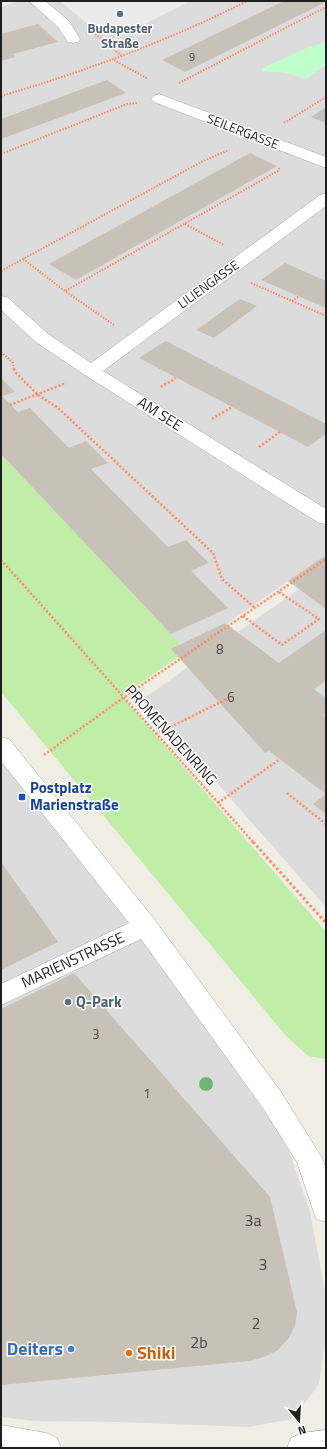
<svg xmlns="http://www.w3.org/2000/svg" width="327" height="1449" font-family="'Titillium Web',sans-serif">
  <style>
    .residential { fill: #dddcdc }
    .grass { fill: #c0eda7 }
    .park { fill: #bffdcc }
    .parking { fill: #ebebeb }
    .building { fill: #c8c1b7 }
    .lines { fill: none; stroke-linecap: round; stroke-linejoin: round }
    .minor-casing { stroke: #a6a6a6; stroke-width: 1 }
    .path-far2 { stroke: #ff8b66; stroke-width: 2; stroke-dasharray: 1.5 1.5; stroke-linecap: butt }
    .path-far1 { stroke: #ff8b66; stroke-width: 2.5; stroke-dasharray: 2 2; stroke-linecap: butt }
    .path { stroke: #ff8b66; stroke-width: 3; stroke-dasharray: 2.5 2.5; stroke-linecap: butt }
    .minor { fill: #fff; fill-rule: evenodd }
    .tree { fill: #6fb479 }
    .service-dot { fill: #5c6f8a; stroke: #fff; stroke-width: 1.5 }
    .transit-dot { fill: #1a4fb4; stroke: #fff; stroke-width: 1.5 }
    .shop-dot { fill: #3f7fe0; stroke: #fff; stroke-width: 1.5 }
    .food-dot { fill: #e8710a; stroke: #fff; stroke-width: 1.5 }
    .labels { text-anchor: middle; stroke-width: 3; stroke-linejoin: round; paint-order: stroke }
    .far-number-label { font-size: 11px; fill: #494845 }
    .far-service-label { font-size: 13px; font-weight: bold; fill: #4e5e75; stroke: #fff }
    .far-street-label { font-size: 13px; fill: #1f1f1f; stroke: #fff }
    .number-label { font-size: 13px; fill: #494845 }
    .street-label { font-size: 15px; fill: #1f1f1f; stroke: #fff }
    .transit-label { font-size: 15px; font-weight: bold; fill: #164399; stroke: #fff; text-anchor: start }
    .service-label { font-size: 15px; font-weight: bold; fill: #4e5e75; stroke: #fff; text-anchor: start }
    .near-number-label { font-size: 16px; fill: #494845 }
    .near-shop-label { font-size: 18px; font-weight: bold; fill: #366cbe; stroke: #fff; text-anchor: end }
    .near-food-label { font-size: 18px; font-weight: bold; fill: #c56008; stroke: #fff; text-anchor: start }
  </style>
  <rect width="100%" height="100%" fill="#f0eee4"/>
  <g class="residential">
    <path d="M19,1H326V555L187,651L1,454V7Z"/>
    <path d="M326,570V907L143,699Z"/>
    <path d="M1,758L132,924L286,1142L310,1212L326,1296V1336L319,1384L293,1419L249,1427L118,1422L34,1421L1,1417Z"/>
  </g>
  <path class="grass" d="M1,454L187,651L122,696L326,932V1059L308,1056L286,1036L1,692Z"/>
  <path class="park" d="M326,42V65L306,79L286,73L262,71L263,68L309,47Z"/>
  <path class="parking" d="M60,1H191L125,34L112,27L99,33Z"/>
  <g class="building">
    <path d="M284,1H319L324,3L185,72L162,60Z"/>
    <path d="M38,24L58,42L13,54L15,57L1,61V34Z"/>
    <path d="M107,80L126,93L1,139V119Z"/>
    <path d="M326,107V123L311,117Z"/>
    <path d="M250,153L277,166L76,280L49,264Z"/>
    <path d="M285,263L326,281V308L261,280Z"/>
    <path d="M240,299L257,306L214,338L196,330Z"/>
    <path d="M166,341L326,424V434L308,447L139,358Z"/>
    <path d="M1,378L15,392L2,396L18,412L30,408L69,448L86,441L108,463L91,469L168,547L186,540L209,563L191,571L228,608L171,634L1,454Z"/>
    <path d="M326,555V609L288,581Z"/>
    <path d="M225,623L279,663L326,630V681L314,689L326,698V714L323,715L326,717V814L313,804L326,794L269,751L265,753L171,649Z"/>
    <path d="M1,862L58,942L1,970Z"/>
    <path d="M74,973L270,1197L297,1312L295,1326L288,1339L278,1350L264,1357L249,1361L1,1385V1009Z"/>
  </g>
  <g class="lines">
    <defs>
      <g id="minor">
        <path d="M29,1H45L69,21L80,39L78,42L73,43L68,42L58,27Z"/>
        <path d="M159,94L326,157V168L154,102L151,99L154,96Z"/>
        <path d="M326,193V206L103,371L326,509V524L319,523L85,375L36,342L1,310V296L7,297L48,334L91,363L320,195Z"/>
        <path d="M1,737L9,739L154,919L281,1092L322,1158L326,1169V1222L316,1219L297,1162L263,1108L141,939L1,1005V984L129,923L1,761Z"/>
        <path d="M1,1425L46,1433L57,1438L61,1448H1Z"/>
        <path d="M326,1430V1448H287L291,1438L302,1433Z"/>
      </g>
    </defs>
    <use href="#minor" class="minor-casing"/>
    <g class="path-far2">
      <path d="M95,34L122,56"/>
      <path d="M114,60L148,79"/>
      <path d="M179,83L326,7"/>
      <path d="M1,96C86,71 168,41 247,1"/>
      <path d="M284,123L326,97"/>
      <path d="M1,154L127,104L137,103"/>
      <path d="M185,224L224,245"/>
      <path d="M23,259L65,291"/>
      <path d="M1,271L203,161L229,150"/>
      <path d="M251,283L326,316"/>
      <path d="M292,301L299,296"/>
      <path d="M114,325L65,291L278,171L280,167"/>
      <path d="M1,352L13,363L14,370"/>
    </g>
    <g class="path-far1">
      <path d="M14,369L15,372L38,395L58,408L213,553L222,579L255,608"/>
      <path d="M161,387L176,378"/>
      <path d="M10,405L66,383"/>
      <path d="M212,419L232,407"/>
      <path d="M259,447L280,432"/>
      <path d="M1,560L254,843"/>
      <path d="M243,616L282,645L319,619L279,592"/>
      <path d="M156,734L231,697"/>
      <path d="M44,755L123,698L326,559"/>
      <path d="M287,793L326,824"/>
      <path d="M218,803L280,759"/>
    </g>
    <path class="path" d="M253,842L326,923"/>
    <use href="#minor" class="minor"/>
  </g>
  <circle class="tree" cx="206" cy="1084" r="7"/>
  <g class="service-dot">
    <circle cx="120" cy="14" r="4"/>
    <circle cx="68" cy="1002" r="4"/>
  </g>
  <rect class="transit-dot" x="18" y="793" width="8" height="8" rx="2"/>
  <circle class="shop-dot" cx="71" cy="1349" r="4"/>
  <circle class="food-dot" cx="129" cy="1353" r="4"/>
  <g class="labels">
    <g class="far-number-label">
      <text x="192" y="61">9</text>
    </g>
    <g class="far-service-label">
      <text x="120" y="33">Budapester<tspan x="120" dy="15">Straße</tspan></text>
    </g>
    <g class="far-street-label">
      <text transform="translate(243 131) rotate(21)" y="5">SEILERGASSE</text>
      <text transform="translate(208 284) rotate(-36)" y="5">LILIENGASSE</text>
    </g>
    <g class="number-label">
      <text x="220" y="654">8</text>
      <text x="231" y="702">6</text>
      <text x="96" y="1039">3</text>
      <text x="147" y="1098">1</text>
    </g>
    <g class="street-label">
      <text transform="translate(160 414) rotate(32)" y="5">AM SEE</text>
      <text transform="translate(171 735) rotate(48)" y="5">PROMENADENRING</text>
      <text transform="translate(73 960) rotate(-25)" y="5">MARIENSTRASSE</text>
    </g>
    <g class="transit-label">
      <text x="30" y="793">Postplatz<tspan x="30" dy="17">Marienstraße</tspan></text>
    </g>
    <g class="service-label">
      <text x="76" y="1007">Q-Park</text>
    </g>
    <g class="near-number-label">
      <text x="253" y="1226">3a</text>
      <text x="263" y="1270">3</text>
      <text x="256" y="1329">2</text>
      <text x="199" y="1348">2b</text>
    </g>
    <g class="near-shop-label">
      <text x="63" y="1355">Deiters</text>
    </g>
    <g class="near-food-label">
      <text x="137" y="1359">Shiki</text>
    </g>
  </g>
  <rect width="327" height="1449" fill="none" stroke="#1f1f1f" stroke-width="4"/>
  <g transform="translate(299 1421) rotate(162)" stroke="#ffffff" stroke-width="3" paint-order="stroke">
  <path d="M0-3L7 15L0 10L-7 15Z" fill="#1f1f1f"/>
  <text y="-6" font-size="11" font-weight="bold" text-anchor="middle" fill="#1f1f1f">N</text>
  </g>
</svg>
